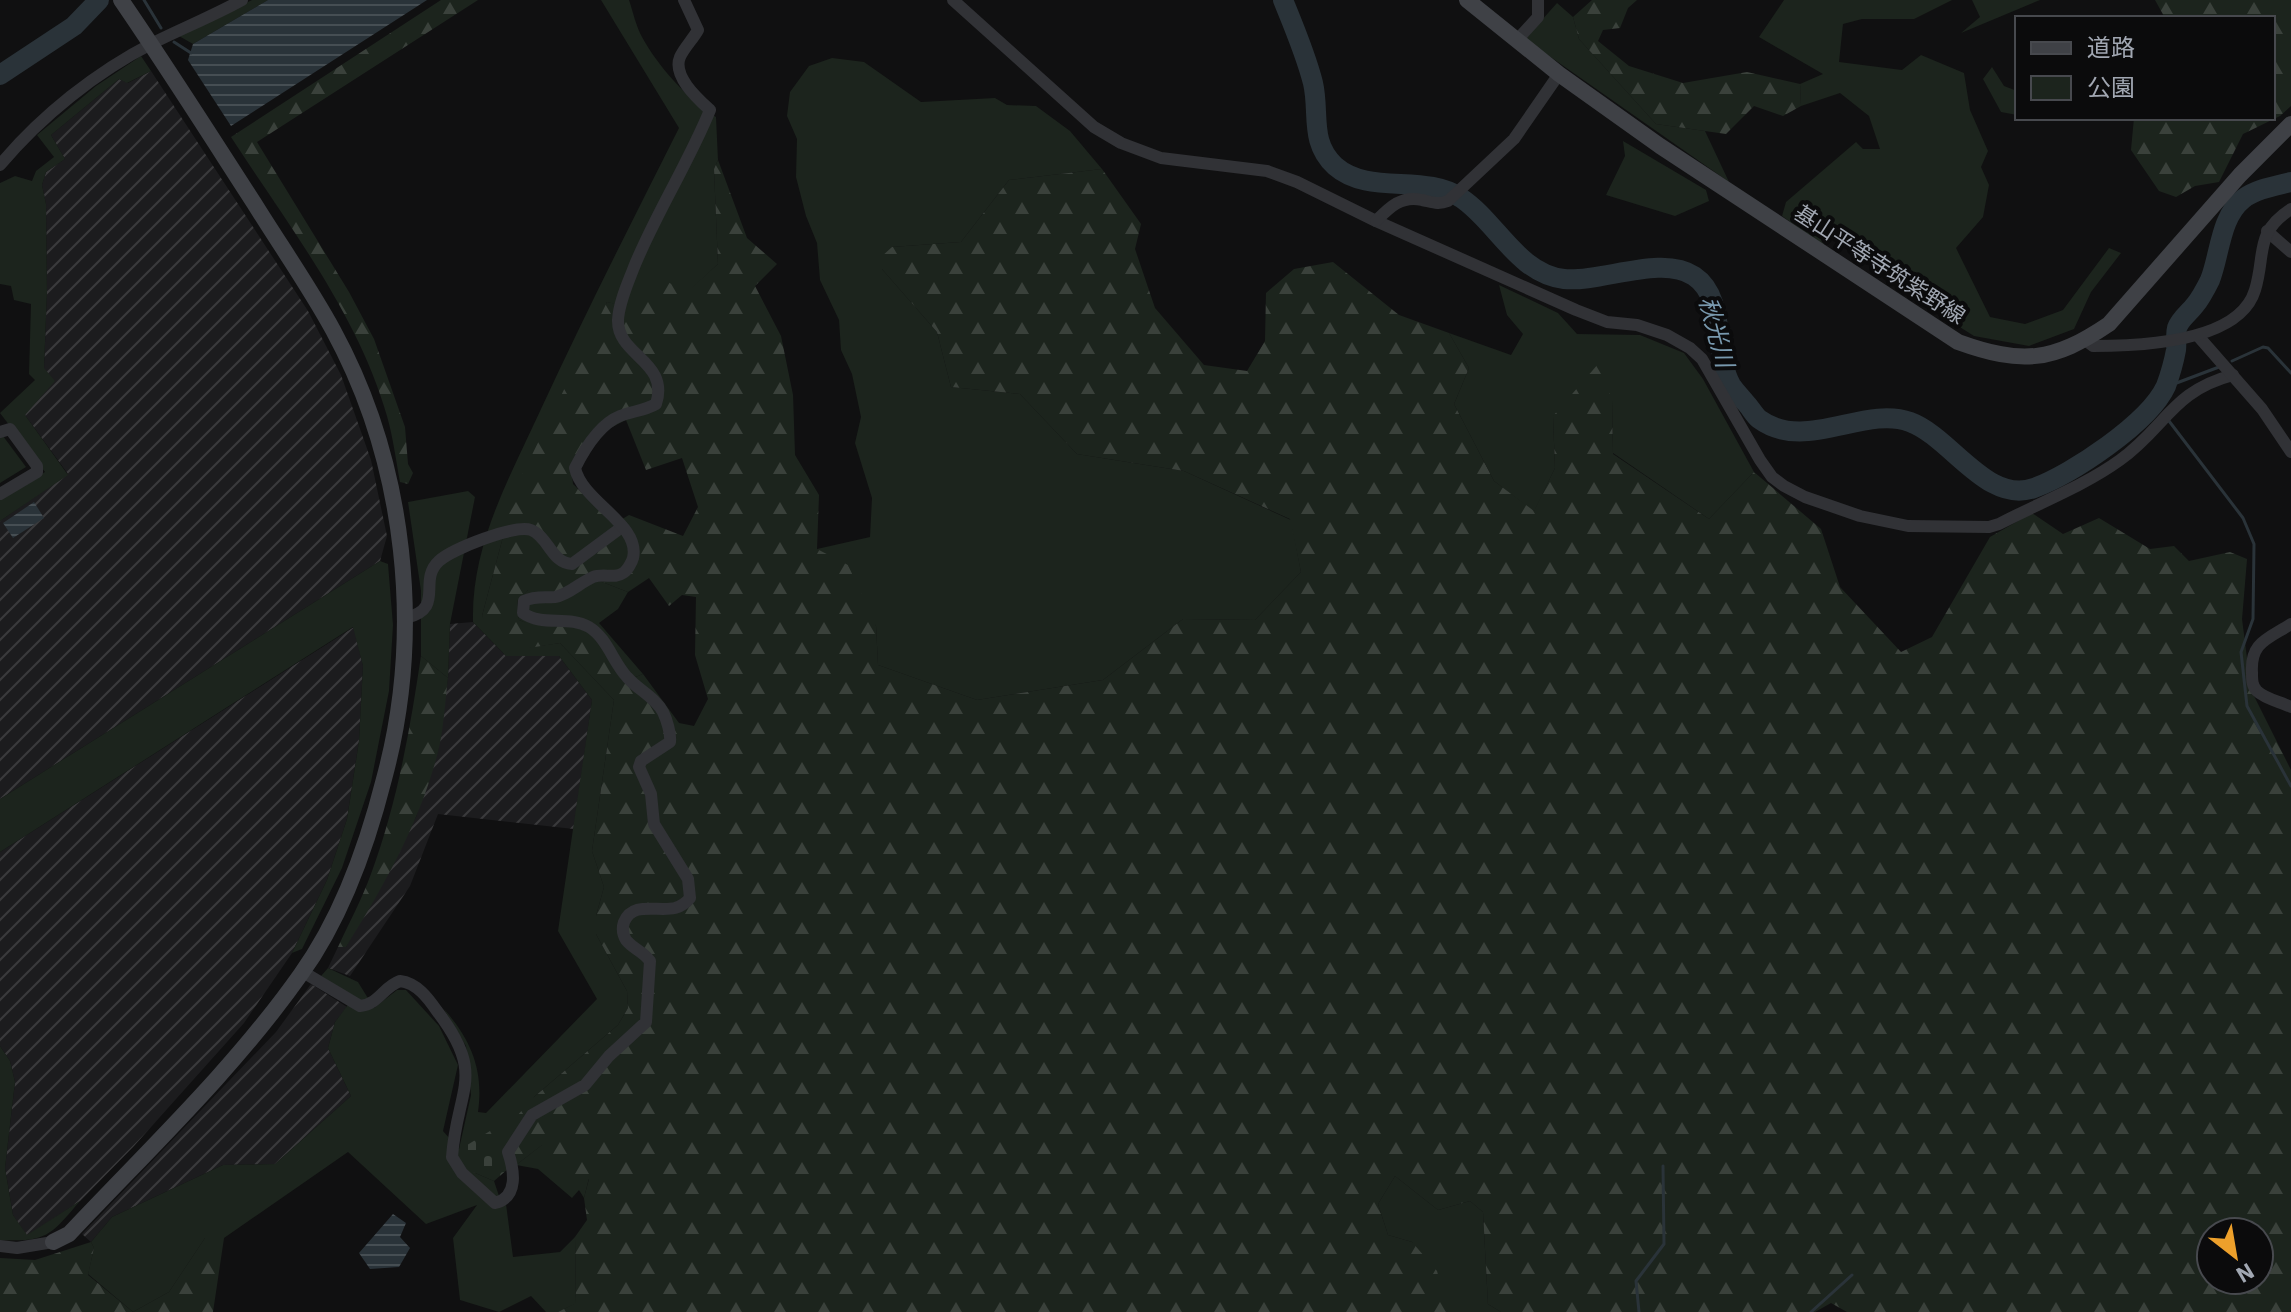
<svg xmlns="http://www.w3.org/2000/svg" width="2291" height="1312" font-family="'IBM Plex Sans','Noto Sans JP',sans-serif">
  <style>
    .industrial { fill: url(#industrial-furrows) }
    .green { fill: #1c241d }
    .forest { fill: url(#forest-firs); fill-rule: evenodd }
    .cemetery { fill: url(#cemetery-stones) }
    .water { fill: url(#water-rules) }
    .lines { fill: none; stroke-linecap: round; stroke-linejoin: round }
    .stream { stroke: #2a3339; stroke-width: 3 }
    .river { stroke: #2a3339; stroke-width: 20 }
    .street { stroke: #313236; stroke-width: 12 }
    .secondary { stroke: #3f4146; stroke-width: 16 }
    .labels { text-anchor: middle; stroke-width: 8; stroke-linejoin: round; paint-order: stroke }
    .street-label { font-size: 22px; fill: #a1a7b2; stroke: #0b0b0c }
    .water-label { font-size: 24px; font-style: italic; fill: #7898ad; stroke: #0b0b0c }
  </style>
  <defs>
    <pattern id="industrial-furrows" width="10" height="10" patternUnits="userSpaceOnUse" patternTransform="scale(2)"><rect width="10" height="10" fill="#1c1c1e"/><path d="M-1 1l2-2M0 10L10 0M9 11l2-2" fill="none" stroke="#3a3a3c"/></pattern>
    <pattern id="forest-firs" width="22" height="20" patternUnits="userSpaceOnUse" patternTransform="scale(2)"><rect width="22" height="20" fill="#1c241d"/><path d="M5 1l3.5 6h-7zM16 11l3.5 6h-7z" fill="#3a413b"/></pattern>
    <pattern id="cemetery-stones" width="16" height="16" patternUnits="userSpaceOnUse" patternTransform="scale(2)"><rect width="16" height="16" fill="#1c241d"/><path d="M2 7V4a2 2 0 0 1 4 0v3zM10 15v-3a2 2 0 0 1 4 0v3z" fill="#3a413b"/></pattern>
    <pattern id="water-rules" width="6" height="5" patternUnits="userSpaceOnUse" patternTransform="scale(2)"><rect width="6" height="5" fill="#2a3339"/><path d="M0 2.5h6" fill="none" stroke="#464e53"/></pattern>
  </defs>
  <rect width="100%" height="100%" fill="#101011"/>
  <g class="industrial">
    <path d="M151,71L308,311L341,375L371,460L387,536L380,561L0,799V521L68,474L25,415L44,368L47,292L46,204L42,185L46,172L65,159L51,135L119,79L128,83Z"/>
    <path d="M473,622L506,656H559L592,700L574,829L438,814L410,886L350,976L328,968L338,947H346L416,817L438,751L448,678L450,624Z"/>
    <path d="M354,627L363,666L359,741L347,819L327,880L292,953L244,1023L134,1146L80,1201L27,1236L13,1215L5,1168L15,1082L10,1061L0,1046V852Z"/>
    <path d="M311,984L347,1007L335,1022L328,1048L351,1096L275,1164L223,1165L112,1217L91,1242L82,1234L276,1032Z"/>
  </g>
  <g class="green">
    <path d="M252,0H268L193,44L179,36Z"/>
    <path d="M601,0H629C633,12 636,26 642,37C657,65 689,101 716,117L718,160L714,169L718,264L687,293L625,307L607,302L503,537L482,616L510,650L560,643L614,700L592,851L604,887L596,916V934L627,991L628,1008L618,1025L534,1097L516,1165L543,1144L589,1178L584,1198L579,1190L572,1198L538,1169L516,1165L473,1172L494,1181L499,1196L506,1204L513,1257L560,1252L575,1237L576,1303L586,1312L575,1304L558,1312H546L531,1296L499,1312L460,1300L453,1238L477,1205L426,1224L348,1152L224,1238H205L169,1292L133,1312L88,1274L94,1248L91,1242L112,1217L223,1165L275,1164L351,1096L328,1048L335,1022L353,998L321,976L328,968L358,982L374,1008L397,990H406L439,1026L458,1065L443,1131L459,1149L471,1095L466,1046L444,1009C471,1040 484,1070 478,1112L486,1113L597,999L558,931L592,700L559,656H506L473,622C471,544 510,477 541,409C585,314 632,221 679,128Z"/>
    <path d="M1784,0H1952L1914,19H1862L1843,24L1839,62L1902,70L1921,55L1964,73L1970,110L1988,151L1981,167L1989,185L1983,217L1956,248L1990,317L2025,324L2063,310L2109,248L2121,253L2091,292L2074,329L2029,346L1974,336L1936,312L1919,278L1832,237L1823,245L1782,216L1786,202L1856,142L1863,149H1880L1869,116L1840,93L1801,106L1800,84L1823,74L1759,37Z"/>
    <path d="M1972,0H2040L1961,33L1980,17Z"/>
    <path d="M1557,3L1573,17L1579,39L1656,124L1705,131L1729,182L1525,39Z"/>
    <path d="M141,56L151,71L127,83L119,79L51,135L65,159L46,172L42,185L46,204L47,292L44,368L55,381L25,415L68,475L0,521V498L45,472L0,413L35,380L29,374L31,304L14,300L11,286L0,284V183L15,176L32,181L36,171L54,157L37,135L96,86Z"/>
    <path d="M832,58L864,62L921,102L995,98L1007,105L1036,106L1070,131L1102,169L1009,180L961,242L892,247L882,269L937,332L951,387L1020,394L1077,454L1184,471L1291,520L1301,572L1255,620L1183,619L1103,680L977,700L878,665L876,626L817,549L870,537L872,498L855,443L861,417L852,374L841,350L839,320L820,280L817,243L806,216L796,177L797,139L787,116L790,92L809,66Z"/>
    <path d="M1992,67L2004,86L2017,91V115L2001,112L1983,79Z"/>
    <path d="M1623,141L1706,190L1709,201L1675,216L1606,195L1625,156Z"/>
    <path d="M1499,285L1558,313L1577,334L1640,335L1684,353L1703,379L1754,472L1709,519L1613,453L1612,401L1553,416L1555,468L1534,512L1494,481L1454,404L1469,368L1449,333L1511,355L1523,334L1507,315Z"/>
    <path d="M3,436L26,467L0,483V438Z"/>
    <path d="M468,491L475,497L450,624L448,678L421,656V591L408,502Z"/>
    <path d="M380,561L388,564L393,625L389,691L371,782L342,868L302,949L292,953L327,880L347,819L359,741L363,666L353,627L0,852V799Z"/>
    <path d="M587,576L628,592L618,609L599,623L643,674L628,680L571,625H530L519,620L517,599L528,590Z"/>
    <path d="M0,1046L10,1061L15,1082L5,1168L13,1215L27,1235L80,1201C50,1236 47,1242 0,1240Z"/>
    <path d="M1395,1176L1438,1210L1470,1201L1483,1212L1488,1304L1501,1312H1448L1412,1242L1388,1235L1378,1204Z"/>
  </g>
  <g class="forest">
    <path d="M441,0H478L257,142L349,292L374,339L405,427L408,464L413,473L408,484L400,482C396,460 393,437 387,416C358,314 288,225 231,137Z"/>
    <path d="M1592,0H1637L1628,8L1620,28L1603,30L1598,41L1629,66L1683,83L1747,72L1800,84L1801,106L1783,116L1754,106L1726,134L1656,124L1579,39L1573,17Z"/>
    <path d="M2155,0H2291V106L2280,116L2243,134L2219,182L2195,186L2176,197L2159,191L2131,150L2134,118H2273V18H2165Z"/>
    <path d="M718,160L747,238L777,264L755,286L781,336L793,395L795,455L819,495L817,549L848,565L876,626L878,665L977,700L1103,680L1183,619L1255,620L1301,572L1290,519L1184,471L1077,454L1020,394L951,387L937,332L882,269L880,258L892,247L961,242L1009,180L1102,169L1141,224L1135,249L1155,308L1204,365L1247,371L1265,341L1266,293L1294,269L1333,262L1399,315L1449,333L1469,368L1454,404L1494,481L1534,511L1555,468L1553,416L1599,363L1612,401L1613,454L1709,519L1754,472L1821,529L1840,587L1901,652L1932,637L1990,537L2032,513L2063,534L2099,518L2150,549L2174,546L2189,561L2230,552L2247,559L2242,619L2251,690L2291,770V1312H1847L1831,1303L1815,1312H1501L1488,1304L1483,1212L1470,1201L1438,1210L1395,1176L1378,1204L1388,1235L1412,1242L1437,1271L1448,1312H558L576,1303L575,1237L587,1220L584,1198L589,1179L574,1186C554,1176 545,1167 542,1145L516,1165L511,1150L516,1117L534,1097L618,1025L628,1008L627,991L596,934V916L604,887L592,851L614,700L560,643L510,651L493,637L482,616L503,537L498,524L607,302L625,306L658,277L687,292L718,264L714,169ZM626,420L646,470L682,458L698,507L683,536L629,515L614,524L573,484L571,468L587,440ZM587,576L628,592L649,578L669,606L682,595L696,597L695,655L708,699L694,726L679,723L643,674L628,680C613,661 595,629 569,625C551,622 536,628 519,620L517,600L528,590L554,594ZM2211,1232H2259V1280H2211Z"/>
    <path d="M421,656L448,678C445,702 444,728 438,752C420,822 384,886 346,947H338C349,923 362,899 371,874C397,804 410,730 421,656Z"/>
    <path d="M205,1238H224L213,1312H0V1258L35,1260L91,1242L94,1248L88,1275L133,1312L169,1292Z"/>
  </g>
  <path class="cemetery" d="M490,1131L509,1168L494,1181L473,1172L459,1150Z"/>
  <g class="water">
    <path d="M268,0H427L231,126L188,60L193,44Z"/>
    <path d="M34,502L44,518L13,538L3,523Z"/>
    <path d="M393,1214L406,1223L400,1237L410,1248L399,1267L370,1269L359,1253Z"/>
  </g>
  <g class="lines">
    <g class="stream">
      <path d="M144,0L161,28"/>
      <path d="M174,42L191,53"/>
      <path d="M2232,361L2263,347L2268,348L2291,373"/>
      <path d="M2166,387L2219,367"/>
      <path d="M2152,405L2158,411"/>
      <path d="M2169,421L2243,518L2254,544L2253,619L2241,652L2247,706L2291,786"/>
      <path d="M1639,1312L1636,1281L1664,1244L1663,1166"/>
      <path d="M1811,1312L1852,1275"/>
    </g>
    <g class="river">
      <path d="M1283,0C1294,27 1306,55 1313,83C1320,113 1309,142 1335,166C1369,196 1425,173 1461,198C1496,221 1518,274 1564,279C1601,283 1662,254 1694,276C1727,298 1713,353 1731,385C1735,391 1741,397 1745,402C1750,407 1754,415 1759,419C1805,453 1864,405 1910,422C1951,437 1987,505 2034,488C2072,474 2149,423 2166,386C2170,375 2174,361 2176,350C2177,343 2175,335 2177,328C2180,319 2189,313 2195,305C2201,298 2206,288 2210,280C2220,255 2220,217 2243,199C2256,189 2275,186 2291,182"/>
      <path d="M0,75L74,26L99,0"/>
    </g>
    <g class="street">
      <path d="M953,0L1094,127L1121,143L1161,158L1267,171L1297,182L1376,221L1576,310L1607,322L1637,325L1667,335L1690,348L1702,359L1760,460L1772,477L1784,486L1805,497L1860,516L1908,526L1989,527L1999,524C2039,503 2084,486 2120,460C2166,427 2172,391 2233,375"/>
      <path d="M1517,40L1538,17V0"/>
      <path d="M0,165C41,116 96,72 153,43C183,28 213,16 242,0"/>
      <path d="M1376,221C1389,208 1401,195 1422,200C1432,202 1438,205 1448,201L1514,139L1559,74"/>
      <path d="M2267,231L2291,252"/>
      <path d="M2198,336L2262,409L2291,452"/>
      <path d="M2085,340L2093,346C2139,346 2239,343 2255,290C2266,254 2254,233 2291,209"/>
      <path d="M0,432L10,429L37,466V472L0,494"/>
      <path d="M406,618C446,608 417,581 439,561C452,549 515,524 531,530C549,537 551,563 572,564L622,527"/>
      <path d="M2291,624C2268,639 2250,642 2252,673C2252,680 2252,686 2257,691C2265,699 2281,702 2291,707"/>
      <path d="M303,972L360,1006C379,1004 383,987 400,981C417,983 428,998 437,1011C487,1076 457,1088 452,1157L462,1173L495,1203C519,1197 514,1170 508,1152L532,1115L585,1085L609,1056L646,1022L650,961C643,951 633,949 626,940C623,935 622,928 624,922C633,901 657,912 675,908C682,906 686,903 690,898L688,879L654,824L651,794L639,767L641,761L670,742C671,734 667,720 663,712C655,697 638,690 627,677C613,662 607,638 589,627C569,615 542,627 523,613L524,601C535,596 544,598 555,597C568,595 581,582 593,577C603,573 615,579 623,573C627,571 632,562 633,558C641,524 582,502 575,468C584,450 600,424 620,416C632,411 644,411 656,404C670,361 617,356 618,320C619,302 628,283 634,267C656,213 688,164 710,110C698,99 672,76 680,57C684,48 693,39 698,30L684,0"/>
      <path d="M0,1246L17,1248L53,1242"/>
    </g>
    <g class="secondary">
      <path d="M1467,0L1559,74L1660,146L1958,342C2022,365 2053,362 2109,324L2240,175L2291,124"/>
      <path d="M53,1242L69,1234C148,1150 234,1069 301,974C342,917 367,846 384,779C424,632 406,464 333,330C309,286 280,245 254,203C210,135 167,67 121,0"/>
    </g>
  </g>
  <g class="labels">
    <g class="street-label">
      <text transform="translate(1880 264) rotate(33)" y="8">基山平等寺筑紫野線</text>
    </g>
    <g class="water-label">
      <text transform="translate(1716 332) rotate(75)" y="8">秋光川</text>
    </g>
  </g>
  <rect x="2015" y="16" width="260" height="104" fill="#0b0b0c" stroke="#47494e" stroke-width="2"/>
  <rect x="2031" y="42" width="40" height="12" fill="#3f4146" stroke="#47494e" stroke-width="2"/>
  <text x="2087" y="56" font-size="24" fill="#a1a7b2">道路</text>
  <rect x="2031" y="76" width="40" height="24" fill="#1c241d" stroke="#47494e" stroke-width="2"/>
  <text x="2087" y="96" font-size="24" fill="#a1a7b2">公園</text>
  <g transform="translate(2235 1256) rotate(149)"><circle r="38" fill="#0b0b0c" stroke="#47494e" stroke-width="2"/>
  <path d="M0-6L14 30L0 20L-14 30Z" fill="#eda02b"/>
  <text y="-12" font-size="22" font-weight="bold" text-anchor="middle" fill="#a1a7b2">N</text>
  </g>
</svg>
